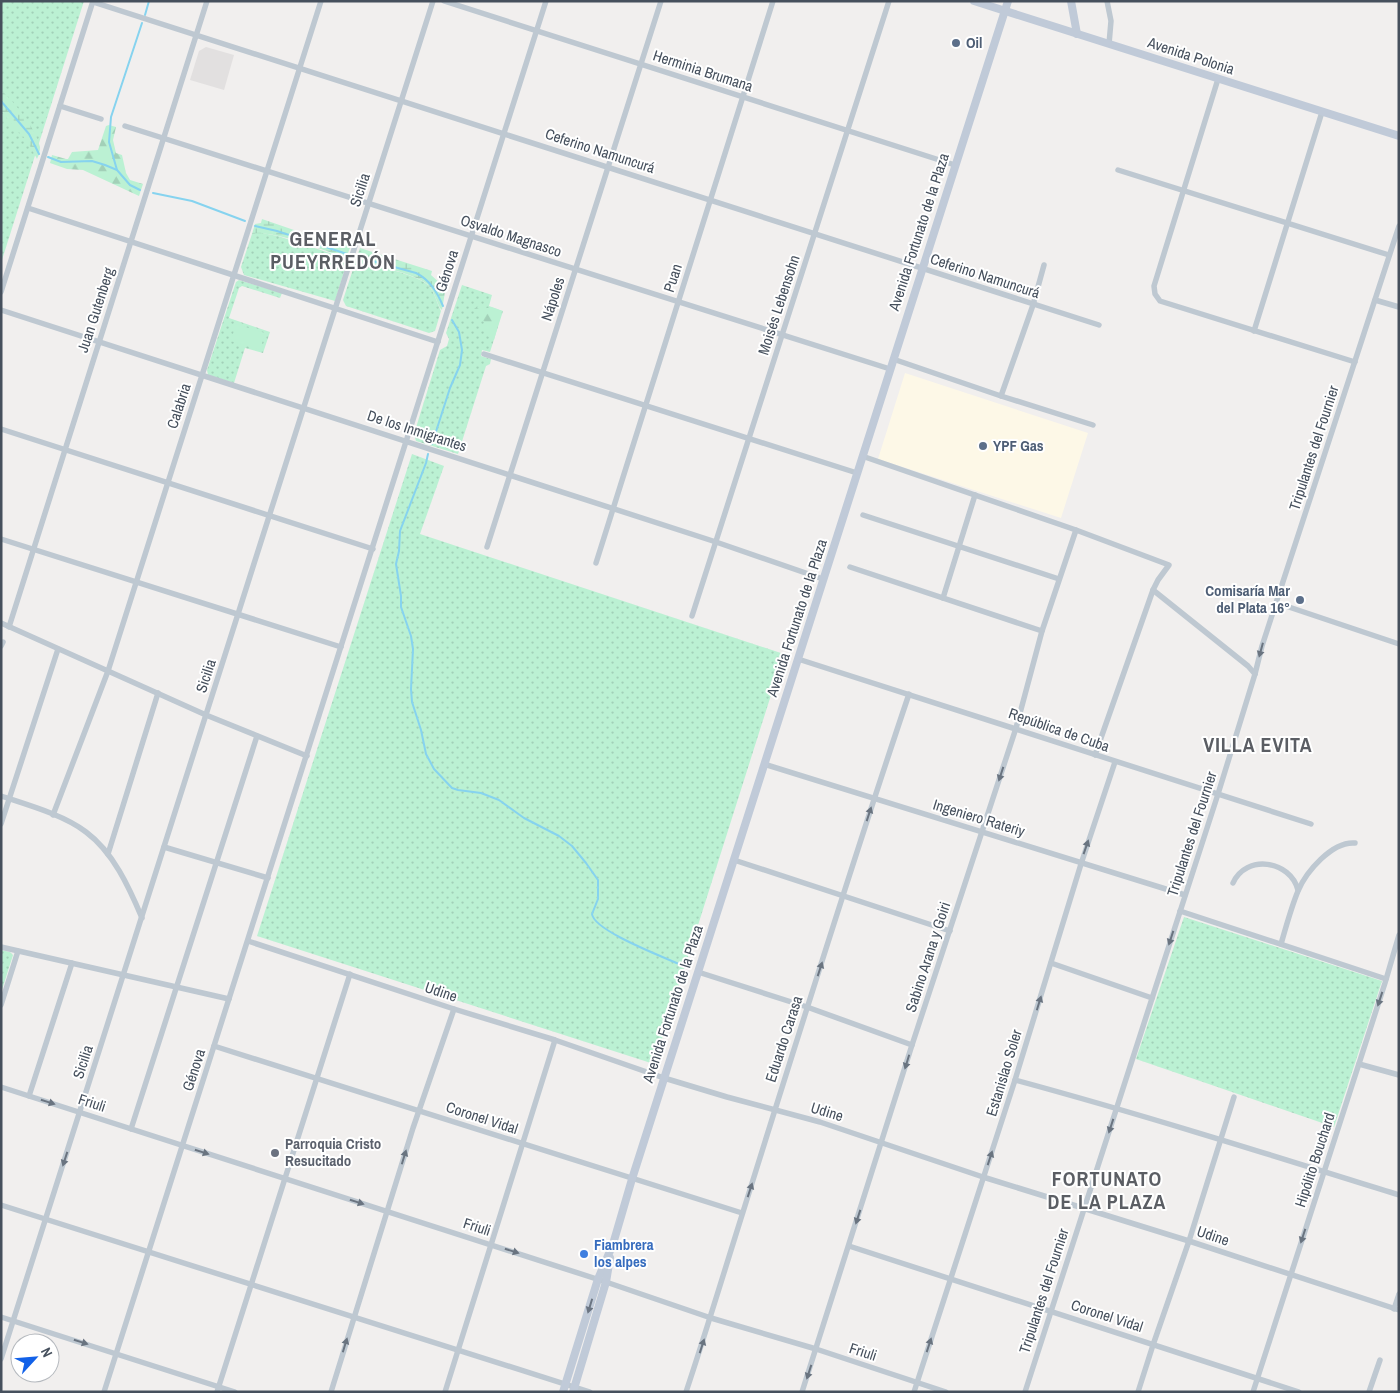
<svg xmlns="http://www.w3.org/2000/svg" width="1400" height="1393" font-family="'Archivo Narrow',sans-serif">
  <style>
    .commercial { fill: #fdf8e7 }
    .education { fill: #e2e0e0 }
    .grass { fill: url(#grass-dots) }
    .forest { fill: url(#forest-firs) }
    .wetland { fill: url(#wetland-marsh) }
    .pitch { fill: #bbf1d3 }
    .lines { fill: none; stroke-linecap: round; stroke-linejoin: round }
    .stream { stroke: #86d3ef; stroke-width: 2 }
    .street { stroke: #bec8d1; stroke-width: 5.5 }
    .secondary { stroke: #c0cad8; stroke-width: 8 }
    .oneway { fill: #6a7480 }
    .oneway2 { fill: #6b7582 }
    .service-dot { fill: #5c6f8a; stroke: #fff; stroke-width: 2 }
    .worship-dot { fill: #6b7280; stroke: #fff; stroke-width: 2 }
    .shop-dot { fill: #3f7fe0; stroke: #fff; stroke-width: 2 }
    .labels { text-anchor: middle; stroke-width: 4; stroke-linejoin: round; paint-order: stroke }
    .service-label { font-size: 15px; font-weight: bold; fill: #4e5e75; stroke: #fff; text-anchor: start }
    .street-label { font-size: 15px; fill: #46505d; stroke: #fff }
    .worship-label { font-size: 15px; font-weight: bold; fill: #5b616d; stroke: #fff; text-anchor: start }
    .shop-label { font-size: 15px; font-weight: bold; fill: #366cbe; stroke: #fff; text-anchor: start }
    .district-label { font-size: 20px; font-weight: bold; letter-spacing: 1px; fill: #5b5e64; stroke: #fff }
  </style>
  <defs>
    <pattern id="grass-dots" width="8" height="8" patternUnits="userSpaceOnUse" patternTransform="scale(1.25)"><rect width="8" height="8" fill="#bbf1d3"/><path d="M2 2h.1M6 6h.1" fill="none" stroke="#a2d0b8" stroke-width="1.8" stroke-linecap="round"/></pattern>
    <pattern id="forest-firs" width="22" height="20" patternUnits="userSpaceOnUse" patternTransform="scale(1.25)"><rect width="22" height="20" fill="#bbf1d3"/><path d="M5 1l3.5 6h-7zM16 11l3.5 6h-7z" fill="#a2d0b8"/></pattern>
    <pattern id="wetland-marsh" width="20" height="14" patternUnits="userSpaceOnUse" patternTransform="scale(1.25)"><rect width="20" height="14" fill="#bbf1d3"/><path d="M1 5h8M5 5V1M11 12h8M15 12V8" fill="none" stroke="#a2d0b8"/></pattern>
  </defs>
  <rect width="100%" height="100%" fill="#f1efee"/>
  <path class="commercial" d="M905,373L1088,433L1061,518L878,459Z"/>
  <path class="education" d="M206,47L234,55L224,90L190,80L199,51Z"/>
  <g class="grass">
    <path d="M1,1H84L1,263Z"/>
    <path d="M257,232L278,236L348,259L335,301L244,275L241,267L252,234Z"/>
    <path d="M355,263C370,263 419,275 429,286C435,293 437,303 441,311L435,331L429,333L346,306L343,300Z"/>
    <path d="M239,280L282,293L280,298L242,286L239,288L229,318L270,332L263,353L245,348L234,383L208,375L207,370L236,282Z"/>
    <path d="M462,285L492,295L489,306L503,311L490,352L482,350L481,356L491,359L490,364L486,366L458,454L416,441L414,434L440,350L447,346L449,339L446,333Z"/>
    <path d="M412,454L444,466L420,534L784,654L654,1064L257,936Z"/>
    <path d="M1184,917L1382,981L1334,1127L1136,1059Z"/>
    <path d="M1,950L10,952L13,955L1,993Z"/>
  </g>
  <g class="forest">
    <path d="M109,125L116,127L113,140L116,153L122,155L126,173L130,180L143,184L139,196L83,170L67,169L50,163L52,155L66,159H68L72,152L98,150L106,126Z"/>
    <path d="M478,306L484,309L491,307L502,311L494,340H491C488,336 485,330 482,325L485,323C482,317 477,315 474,309Z"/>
  </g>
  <g class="wetland">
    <path d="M1,90C16,104 35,127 40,147C40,151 39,155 37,159L29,144L23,138L1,111Z"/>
    <path d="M262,219L323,240L325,237L349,244L350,248L346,258C325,251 272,229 252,234L255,224L261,223Z"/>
    <path d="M360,248L432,271L431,275L441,284L446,286L442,310L440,308C436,300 434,290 427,284C415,274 371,263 355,263Z"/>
  </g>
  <path class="pitch" d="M236,324L265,333L260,350L231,341Z"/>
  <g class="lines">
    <g class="stream">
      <path d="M145,15L149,1"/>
      <path d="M1,101L29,134L39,154"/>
      <path d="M48,157L61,162L92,161L105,165L117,170L130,185L140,190"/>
      <path d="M117,170L109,142L111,117L142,23"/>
      <path d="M153,193L192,201L245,221"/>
      <path d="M255,226L277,231L347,254"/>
      <path d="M358,257L416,273C430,280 437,292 443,306"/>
      <path d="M432,444L450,388L460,365L462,350L459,332L452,320"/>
      <path d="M428,454L426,463L400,531L399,551L396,564L401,596V607L411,636L413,649L411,689L412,702L421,730L426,754L434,769L452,788L458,790L481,793L499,800L524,818L559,836L572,846L586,863L598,880V899L592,914C594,931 664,957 681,965"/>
    </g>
    <g class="street">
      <path d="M444,1L955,165"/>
      <path d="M1107,1L1111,21L1109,44"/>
      <path d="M93,2L1099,325"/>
      <path d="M1218,79L1154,286L1155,294L1160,301L1355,362"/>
      <path d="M60,106L101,119"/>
      <path d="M125,126L890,369"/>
      <path d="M1118,170L1389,255"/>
      <path d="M28,208L438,342"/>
      <path d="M1,292L93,1"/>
      <path d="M1375,300L1399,307"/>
      <path d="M1,310L716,542L823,579"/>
      <path d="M1254,331L1322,112"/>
      <path d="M484,354L857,473"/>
      <path d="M893,359L1001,396L1093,425"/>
      <path d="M1001,396L1033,305L1044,265"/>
      <path d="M1,429L373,549"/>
      <path d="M862,456L1076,530L1169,565L1158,580L1153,590L1095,755"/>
      <path d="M863,515L1059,579"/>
      <path d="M1,539L341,647"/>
      <path d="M487,547L661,1"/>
      <path d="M596,563L773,1"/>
      <path d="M850,567L1042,631"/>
      <path d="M1153,590L1248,666L1255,674"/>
      <path d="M943,598L975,495"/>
      <path d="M1277,603L1399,644"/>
      <path d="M692,616L889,1"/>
      <path d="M1,623L206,715L307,756"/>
      <path d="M9,627L207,1"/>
      <path d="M1,646L3,642"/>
      <path d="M798,659L1311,824"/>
      <path d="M764,764L1185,895"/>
      <path d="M1,796C28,805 64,815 86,832C113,852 129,887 142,918"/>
      <path d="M53,815L108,671L321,1"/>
      <path d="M1,824L58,649"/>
      <path d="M164,847L268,878"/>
      <path d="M108,854L158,693"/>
      <path d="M734,860L950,931"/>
      <path d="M1233,883C1246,854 1290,860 1298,890"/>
      <path d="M1180,911L1386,979"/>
      <path d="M248,941L454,1009L555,1040L664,1078L727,1097L820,1122L983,1177L1189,1241L1399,1310"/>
      <path d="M1281,944C1286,927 1291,908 1298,891C1306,872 1332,841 1355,843"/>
      <path d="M1,947L229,999"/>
      <path d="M1051,963L1152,998"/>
      <path d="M698,972L807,1007L912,1045"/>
      <path d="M1,1005L18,951"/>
      <path d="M214,1046L742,1213"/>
      <path d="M1359,1064L1399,1075"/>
      <path d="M1015,1080C1144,1115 1271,1155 1399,1195"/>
      <path d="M1,1087L606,1282L711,1318L816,1349L946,1392"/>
      <path d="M29,1096L72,963"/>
      <path d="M131,1129L257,736"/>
      <path d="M1,1205L590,1392"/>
      <path d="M849,1246L1299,1392"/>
      <path d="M1394,1309L1399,1294"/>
      <path d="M1,1317L235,1392"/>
      <path d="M1,1359L433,1"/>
      <path d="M104,1392L546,1"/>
      <path d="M217,1392L350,974"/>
      <path d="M331,1392L413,1128L454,1009"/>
      <path d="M445,1392L555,1040"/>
      <path d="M686,1392C706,1332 724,1272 743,1212C797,1039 851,866 909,694"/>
      <path d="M802,1392L912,1045L1016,728L1042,631L1076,530"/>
      <path d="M914,1392L1015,1080L1081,864L1115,762"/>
      <path d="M1025,1392L1218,794L1255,674L1262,646L1399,226"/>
      <path d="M1138,1392L1153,1345L1189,1241L1234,1097"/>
      <path d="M1253,1392L1385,983L1399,935"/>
      <path d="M1369,1392L1380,1360"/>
    </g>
    <g class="secondary">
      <path d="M974,1L1399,136"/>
      <path d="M1071,1L1077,34"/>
      <path d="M563,1392L598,1279L613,1244L632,1179L1008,1"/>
      <path d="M573,1392L606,1282L610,1258"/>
    </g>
  </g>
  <defs><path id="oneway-solid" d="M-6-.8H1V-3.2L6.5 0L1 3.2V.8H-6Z" transform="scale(1.25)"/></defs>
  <g class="oneway">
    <use href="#oneway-solid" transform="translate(1261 650) rotate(105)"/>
    <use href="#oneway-solid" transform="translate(1001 774) rotate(108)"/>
    <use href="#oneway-solid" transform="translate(869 814) rotate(-72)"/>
    <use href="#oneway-solid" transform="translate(1086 847) rotate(-71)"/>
    <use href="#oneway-solid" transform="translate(1171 938) rotate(108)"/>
    <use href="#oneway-solid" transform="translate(820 969) rotate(-72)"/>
    <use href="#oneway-solid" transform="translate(1380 999) rotate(108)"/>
    <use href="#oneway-solid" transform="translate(1039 1003) rotate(-73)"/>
    <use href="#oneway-solid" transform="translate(907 1062) rotate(107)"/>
    <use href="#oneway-solid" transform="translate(48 1102) rotate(18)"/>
    <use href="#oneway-solid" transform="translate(1111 1126) rotate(108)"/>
    <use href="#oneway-solid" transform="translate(202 1152) rotate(18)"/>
    <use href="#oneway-solid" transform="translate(404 1157) rotate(-73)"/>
    <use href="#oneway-solid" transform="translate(990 1158) rotate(-72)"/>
    <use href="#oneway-solid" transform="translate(65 1159) rotate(108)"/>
    <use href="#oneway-solid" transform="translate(750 1190) rotate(-72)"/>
    <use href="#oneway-solid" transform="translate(357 1202) rotate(18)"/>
    <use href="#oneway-solid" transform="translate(858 1217) rotate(108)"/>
    <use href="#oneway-solid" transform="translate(1303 1236) rotate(108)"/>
    <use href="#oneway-solid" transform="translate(512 1251) rotate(18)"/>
    <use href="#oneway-solid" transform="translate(81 1342) rotate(18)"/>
    <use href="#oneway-solid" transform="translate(345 1345) rotate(-73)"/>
    <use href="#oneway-solid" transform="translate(929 1345) rotate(-72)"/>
    <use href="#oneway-solid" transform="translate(702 1346) rotate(-72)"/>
    <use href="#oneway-solid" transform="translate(809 1372) rotate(108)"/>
  </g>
  <use class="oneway2" href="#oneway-solid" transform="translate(590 1306) rotate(107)"/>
  <g class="service-dot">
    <circle cx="956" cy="43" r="5"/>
    <circle cx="983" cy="446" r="5"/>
    <circle cx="1300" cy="600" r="5"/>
  </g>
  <circle class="worship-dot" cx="275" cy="1153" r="5"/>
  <circle class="shop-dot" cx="584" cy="1254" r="5"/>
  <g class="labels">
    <g class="service-label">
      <text x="966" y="48">Oil</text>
      <text x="993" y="451">YPF Gas</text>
      <text x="1290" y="596" text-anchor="end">Comisaría Mar<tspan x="1290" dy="17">del Plata 16°</tspan></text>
    </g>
    <g class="street-label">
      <text transform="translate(1191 56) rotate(18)" y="5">Avenida Polonia</text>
      <text transform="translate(703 71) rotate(18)" y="5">Herminia Brumana</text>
      <text transform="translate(600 151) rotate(18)" y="5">Ceferino Namuncurá</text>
      <text transform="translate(360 190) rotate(-72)" y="5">Sicilia</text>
      <text transform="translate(919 232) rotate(-72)" y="5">Avenida Fortunato de la Plaza</text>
      <text transform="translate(511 236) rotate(18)" y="5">Osvaldo Magnasco</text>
      <text transform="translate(447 271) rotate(-72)" y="5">Génova</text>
      <text transform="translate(985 276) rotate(18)" y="5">Ceferino Namuncurá</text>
      <text transform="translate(673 278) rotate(-72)" y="5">Puan</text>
      <text transform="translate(553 299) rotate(-72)" y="5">Nápoles</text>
      <text transform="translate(779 305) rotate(-72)" y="5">Moisés Lebensohn</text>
      <text transform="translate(96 310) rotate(-72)" y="5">Juan Gutenberg</text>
      <text transform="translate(179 406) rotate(-72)" y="5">Calabria</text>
      <text transform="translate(417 431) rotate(18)" y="5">De los Inmigrantes</text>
      <text transform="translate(1314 448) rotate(-72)" y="5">Tripulantes del Fournier</text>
      <text transform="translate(797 618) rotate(-72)" y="5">Avenida Fortunato de la Plaza</text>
      <text transform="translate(206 676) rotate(-72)" y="5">Sicilia</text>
      <text transform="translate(1059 730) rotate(19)" y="5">República de Cuba</text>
      <text transform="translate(979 818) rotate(17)" y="5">Ingeniero Rateriy</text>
      <text transform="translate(1192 834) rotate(-72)" y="5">Tripulantes del Fournier</text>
      <text transform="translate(928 957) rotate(-72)" y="5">Sabino Arana y Goiri</text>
      <text transform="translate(441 992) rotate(19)" y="5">Udine</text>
      <text transform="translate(673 1004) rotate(-72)" y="5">Avenida Fortunato de la Plaza</text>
      <text transform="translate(784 1039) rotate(-72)" y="5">Eduardo Carasa</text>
      <text transform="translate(83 1062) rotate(-72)" y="5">Sicilia</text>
      <text transform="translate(194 1070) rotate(-72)" y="5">Génova</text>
      <text transform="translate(1004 1073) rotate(-73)" y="5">Estanislao Soler</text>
      <text transform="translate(92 1103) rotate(18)" y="5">Friuli</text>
      <text transform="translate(827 1112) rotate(17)" y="5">Udine</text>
      <text transform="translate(482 1118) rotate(18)" y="5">Coronel Vidal</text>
      <text transform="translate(1315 1160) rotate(-72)" y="5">Hipólito Bouchard</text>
      <text transform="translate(477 1227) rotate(18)" y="5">Friuli</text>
      <text transform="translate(1213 1236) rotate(19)" y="5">Udine</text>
      <text transform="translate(1044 1291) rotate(-72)" y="5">Tripulantes del Fournier</text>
      <text transform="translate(1107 1316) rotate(18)" y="5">Coronel Vidal</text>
      <text transform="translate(863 1352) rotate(18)" y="5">Friuli</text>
    </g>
    <g class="worship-label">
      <text x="285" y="1149">Parroquia Cristo<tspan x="285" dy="17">Resucitado</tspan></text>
    </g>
    <g class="shop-label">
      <text x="594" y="1250">Fiambrera<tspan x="594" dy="17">los alpes</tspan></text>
    </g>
    <g class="district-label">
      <text x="333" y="246">GENERAL<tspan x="333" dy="23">PUEYRREDÓN</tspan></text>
      <text x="1258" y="752">VILLA EVITA</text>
      <text x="1107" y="1186">FORTUNATO<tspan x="1107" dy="23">DE LA PLAZA</tspan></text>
    </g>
  </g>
  <rect width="1400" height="1393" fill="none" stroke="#46505d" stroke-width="5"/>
  <g transform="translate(35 1358) rotate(64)"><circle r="24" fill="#ffffff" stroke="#b5b9be"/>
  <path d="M0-4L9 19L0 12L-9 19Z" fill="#1261e8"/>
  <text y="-8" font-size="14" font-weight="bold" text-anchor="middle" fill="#46505d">N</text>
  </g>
</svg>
